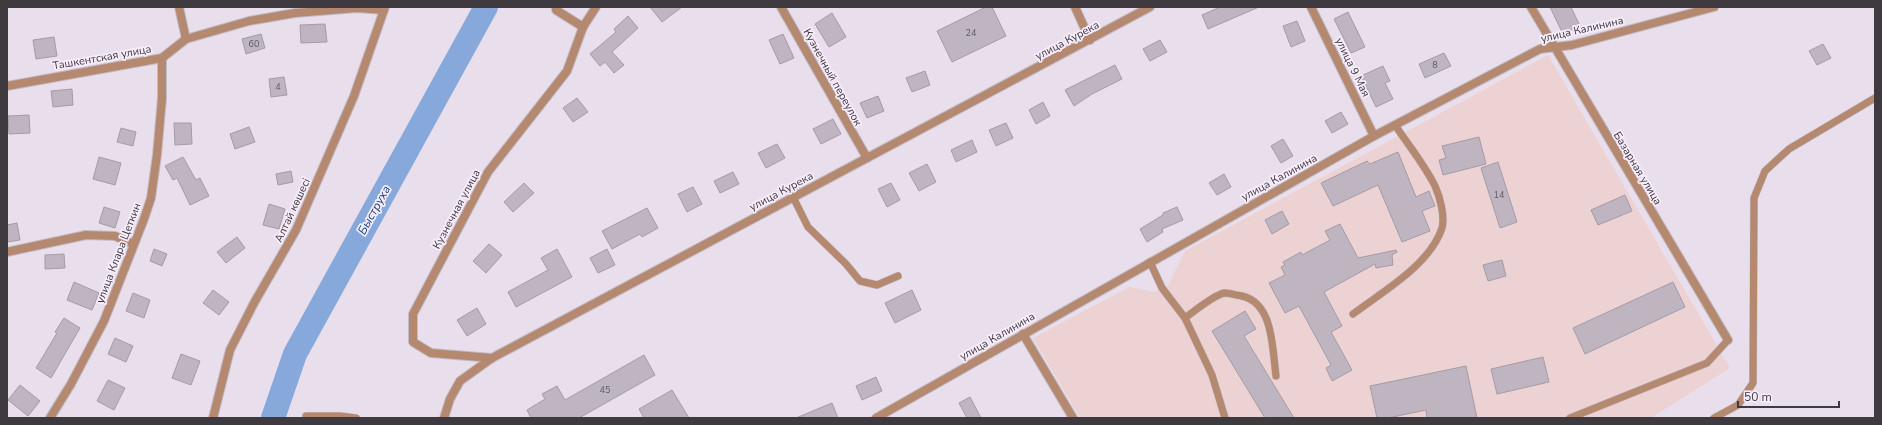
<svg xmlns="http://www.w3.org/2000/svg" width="1882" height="425" font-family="'Nunito Sans',sans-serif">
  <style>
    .industrial { fill: #edd2d3 }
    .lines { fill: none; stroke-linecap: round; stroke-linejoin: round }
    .river { stroke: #86a8da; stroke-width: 24 }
    .building { fill: #beb5c1; stroke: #a49ba7 }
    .service-casing { stroke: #c3bbc6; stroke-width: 8 }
    .minor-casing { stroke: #c3bbc6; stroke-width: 10 }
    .service { stroke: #b48970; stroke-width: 7 }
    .minor { stroke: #b48970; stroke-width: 8 }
    .labels { text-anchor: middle; stroke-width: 3.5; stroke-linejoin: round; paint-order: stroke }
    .number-label { font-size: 9px; fill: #5e5960 }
    .street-label { font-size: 11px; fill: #3e3a3f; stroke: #f7ecf9 }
    .water-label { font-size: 12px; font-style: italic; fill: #15407c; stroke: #f7ecf9 }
  </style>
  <rect width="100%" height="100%" fill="#e9dfec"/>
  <path class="industrial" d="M1548,55L1730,368L1651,418H1080L1033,338L1129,287L1155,292L1168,285L1185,251Z"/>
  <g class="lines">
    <path class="river" d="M273,418L295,354L486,7"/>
  </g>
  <g class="building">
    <path d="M650,7H682L662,22Z"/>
    <path d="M986,7H992L1006,36L952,62L937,31Z"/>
    <path d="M1220,7H1259L1208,29L1202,15Z"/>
    <path d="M1550,7H1571L1580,26L1563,34Z"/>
    <path d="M1348,12L1365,47L1351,53L1334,19Z"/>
    <path d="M832,13L846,37L829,47L815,24Z"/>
    <path d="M628,16L638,28L612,52L624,65L614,73L605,62L600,66L590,54L616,32L614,29Z"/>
    <path d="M1297,21L1305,41L1291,47L1283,26Z"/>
    <path d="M325,24L327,42L301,43L300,25Z"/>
    <path d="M261,34L265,48L246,54L242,39Z"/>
    <path d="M783,34L794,58L780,64L769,40Z"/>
    <path d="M54,37L57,56L36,59L33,40Z"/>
    <path d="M1160,40L1167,52L1150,61L1143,49Z"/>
    <path d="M1823,44L1831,58L1817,65L1809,51Z"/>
    <path d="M1444,53L1451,66L1425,78L1419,64Z"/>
    <path d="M1115,65L1122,79L1092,94L1074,106L1065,90Z"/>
    <path d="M1383,66L1390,81L1385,83L1393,99L1376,107L1361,76Z"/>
    <path d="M925,71L930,85L912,92L906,78Z"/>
    <path d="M284,77L287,95L271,97L269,79Z"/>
    <path d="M72,89L73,105L53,107L51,91Z"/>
    <path d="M878,96L884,111L867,118L860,103Z"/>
    <path d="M577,98L588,112L573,122L563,108Z"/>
    <path d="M1043,102L1050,116L1036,124L1029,110Z"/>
    <path d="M1341,112L1348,124L1332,133L1325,121Z"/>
    <path d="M29,115L30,133L9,134L8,116Z"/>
    <path d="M833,119L841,134L821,144L813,129Z"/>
    <path d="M174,123H191L192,144L175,145Z"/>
    <path d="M1006,123L1013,138L996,146L989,130Z"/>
    <path d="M249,127L255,142L235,149L230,134Z"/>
    <path d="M121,128L136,132L133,146L117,142Z"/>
    <path d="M1479,137L1486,164L1443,175L1439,160L1446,158L1442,146Z"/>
    <path d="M1283,139L1293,156L1281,163L1271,146Z"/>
    <path d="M972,140L977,152L956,162L951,150Z"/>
    <path d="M777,144L785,158L766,168L758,153Z"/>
    <path d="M1398,152L1416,197L1429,191L1435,206L1422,211L1430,231L1402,242L1378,185L1333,206L1321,183L1367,161L1370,164Z"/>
    <path d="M99,157L121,163L115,185L93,179Z"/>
    <path d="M183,157L196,180L200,178L209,196L190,205L177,178L173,180L165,166Z"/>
    <path d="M1498,162L1517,222L1500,228L1481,168Z"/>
    <path d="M927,164L936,182L919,191L909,173Z"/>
    <path d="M291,171L293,182L278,185L276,174Z"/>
    <path d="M733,172L739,184L720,193L714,181Z"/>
    <path d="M1224,174L1231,187L1217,195L1209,183Z"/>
    <path d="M524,183L534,193L513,212L504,202Z"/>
    <path d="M891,183L900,200L887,207L878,189Z"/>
    <path d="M693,187L702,204L687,212L678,194Z"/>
    <path d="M1625,195L1632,211L1598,225L1591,210Z"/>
    <path d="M269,204L285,209L279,229L263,225Z"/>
    <path d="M104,207L120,212L115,228L99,223Z"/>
    <path d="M1177,207L1183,220L1162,229L1163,232L1147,242L1140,229L1163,215V213Z"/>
    <path d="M647,208L658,228L642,237L640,234L612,249L602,231Z"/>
    <path d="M1282,211L1289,224L1272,234L1265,220Z"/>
    <path d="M17,223L20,240L7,242V225Z"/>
    <path d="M1340,224L1358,258L1396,250L1397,252L1392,255L1393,265L1376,268L1375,264L1324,292L1342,326L1331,332L1352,370L1332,381L1326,368L1331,365L1299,306L1285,313L1269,283L1285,275L1281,267L1285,265L1283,262L1301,252L1302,255L1330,240L1325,231Z"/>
    <path d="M237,237L245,248L226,263L217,252Z"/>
    <path d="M489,244L502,255L486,273L473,261Z"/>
    <path d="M154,249L167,254L162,266L150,261Z"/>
    <path d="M557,249L572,277L516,307L508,292L548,270L541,258Z"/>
    <path d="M607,249L615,265L598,273L590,258Z"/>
    <path d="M64,254L65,268L45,269V255Z"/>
    <path d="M1502,260L1506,276L1488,281L1483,265Z"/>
    <path d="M74,282L99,293L92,310L67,300Z"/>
    <path d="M1673,282L1685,307L1585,354L1573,328Z"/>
    <path d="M213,290L229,302L219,315L203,303Z"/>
    <path d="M912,290L921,310L895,323L885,303Z"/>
    <path d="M133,293L150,300L144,318L126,311Z"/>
    <path d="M477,308L486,324L467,336L457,320Z"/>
    <path d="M1245,311L1256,329L1244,336L1294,418H1265L1212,331Z"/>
    <path d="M64,318L80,328L51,378L36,368L57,333L55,332Z"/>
    <path d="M115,338L133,346L126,362L108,354Z"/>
    <path d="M181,354L200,361L191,385L172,378Z"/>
    <path d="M644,355L655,375L579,418H531L527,410L545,399L542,394L557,386L565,400Z"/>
    <path d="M1543,357L1549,382L1497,394L1491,369Z"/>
    <path d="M1466,366L1477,418H1427L1426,410L1388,418H1377L1370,386Z"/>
    <path d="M876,377L882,391L862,400L856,386Z"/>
    <path d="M108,380L125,388L114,410L97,401Z"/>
    <path d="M20,385L40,401L28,416L8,400Z"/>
    <path d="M672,390L689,418H644L639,409Z"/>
    <path d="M970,397L981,418H967L959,403Z"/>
    <path d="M832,403L838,418H796Z"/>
  </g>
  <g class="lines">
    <defs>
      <g id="service">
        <path d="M793,197L808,227L846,264L860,281L877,285L898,276"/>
        <path d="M1150,262L1162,288L1185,318L1212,375L1225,418"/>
        <path d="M1353,314C1382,292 1430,265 1442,228C1445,216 1440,197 1435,186C1424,164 1409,146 1395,125"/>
        <path d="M1185,318C1193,312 1214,295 1224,293C1228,293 1233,294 1236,295C1274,298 1272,347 1276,376"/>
        <path d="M306,416H340L356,418"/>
        <path d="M1570,418L1707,363L1728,340"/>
        <path d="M1714,418L1738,405L1753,383L1754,198L1765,171L1789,149L1875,98"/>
      </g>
      <g id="minor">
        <path d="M179,7L186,39"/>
        <path d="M556,7V10L583,27"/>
        <path d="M781,7L867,158"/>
        <path d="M1075,7L1090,40"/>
        <path d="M1311,7L1374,136"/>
        <path d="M1531,7L1728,340"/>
        <path d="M7,86L162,58L186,39L249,21L295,13L357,8L384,10"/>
        <path d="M7,252L86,235L115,236L133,244"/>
        <path d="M1023,334L1073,418"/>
        <path d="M492,358L431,353L413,342V314L488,172L567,71L583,27L596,7"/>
        <path d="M50,418L71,384L104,321L144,219L151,198L157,155L162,98V58"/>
        <path d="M213,418L230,350L254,303L296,230L354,96L385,7"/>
        <path d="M444,418L450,399L460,381L492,358L1150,7"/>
        <path d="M876,418L1374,136L1540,49L1572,45L1714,7"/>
      </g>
    </defs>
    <use href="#service" class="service-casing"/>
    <use href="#minor" class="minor-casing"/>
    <use href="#service" class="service"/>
    <use href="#minor" class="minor"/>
  </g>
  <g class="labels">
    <g class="number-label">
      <text x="971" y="36">24</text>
      <text x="254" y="47">60</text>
      <text x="1435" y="68">8</text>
      <text x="278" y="90">4</text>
      <text x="1499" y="198">14</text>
      <text x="605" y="393">45</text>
    </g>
    <g class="street-label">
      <text transform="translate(1582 29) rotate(-13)" y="4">улица Калинина</text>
      <text transform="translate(1067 40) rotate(-28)" y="4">улица Курека</text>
      <text transform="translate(102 57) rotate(-10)" y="4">Ташкентская улица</text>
      <text transform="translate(1353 67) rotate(64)" y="4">улица 9 Мая</text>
      <text transform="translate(833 77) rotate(61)" y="4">Кузнечный переулок</text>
      <text transform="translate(1638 168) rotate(59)" y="4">Базарная улица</text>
      <text transform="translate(1279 177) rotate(-29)" y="4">улица Калинина</text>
      <text transform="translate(781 191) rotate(-28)" y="4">улица Курека</text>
      <text transform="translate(456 209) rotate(-62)" y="4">Кузнечная улица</text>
      <text transform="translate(292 210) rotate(-65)" y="4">Алтай көшесі</text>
      <text transform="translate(118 253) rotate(-69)" y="4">улица Клара Цеткин</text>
      <text transform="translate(997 336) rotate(-30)" y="4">улица Калинина</text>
    </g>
    <g class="water-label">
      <text transform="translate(374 210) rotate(-61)" y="4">Быструха</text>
    </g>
  </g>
  <rect width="1882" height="425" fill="none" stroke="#3e3a3f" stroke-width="16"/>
  <path d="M1738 401v6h101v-6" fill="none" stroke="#3e3a3f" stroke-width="2"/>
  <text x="1744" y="401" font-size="12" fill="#3e3a3f" stroke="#f7ecf9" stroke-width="3" paint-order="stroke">50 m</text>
</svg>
